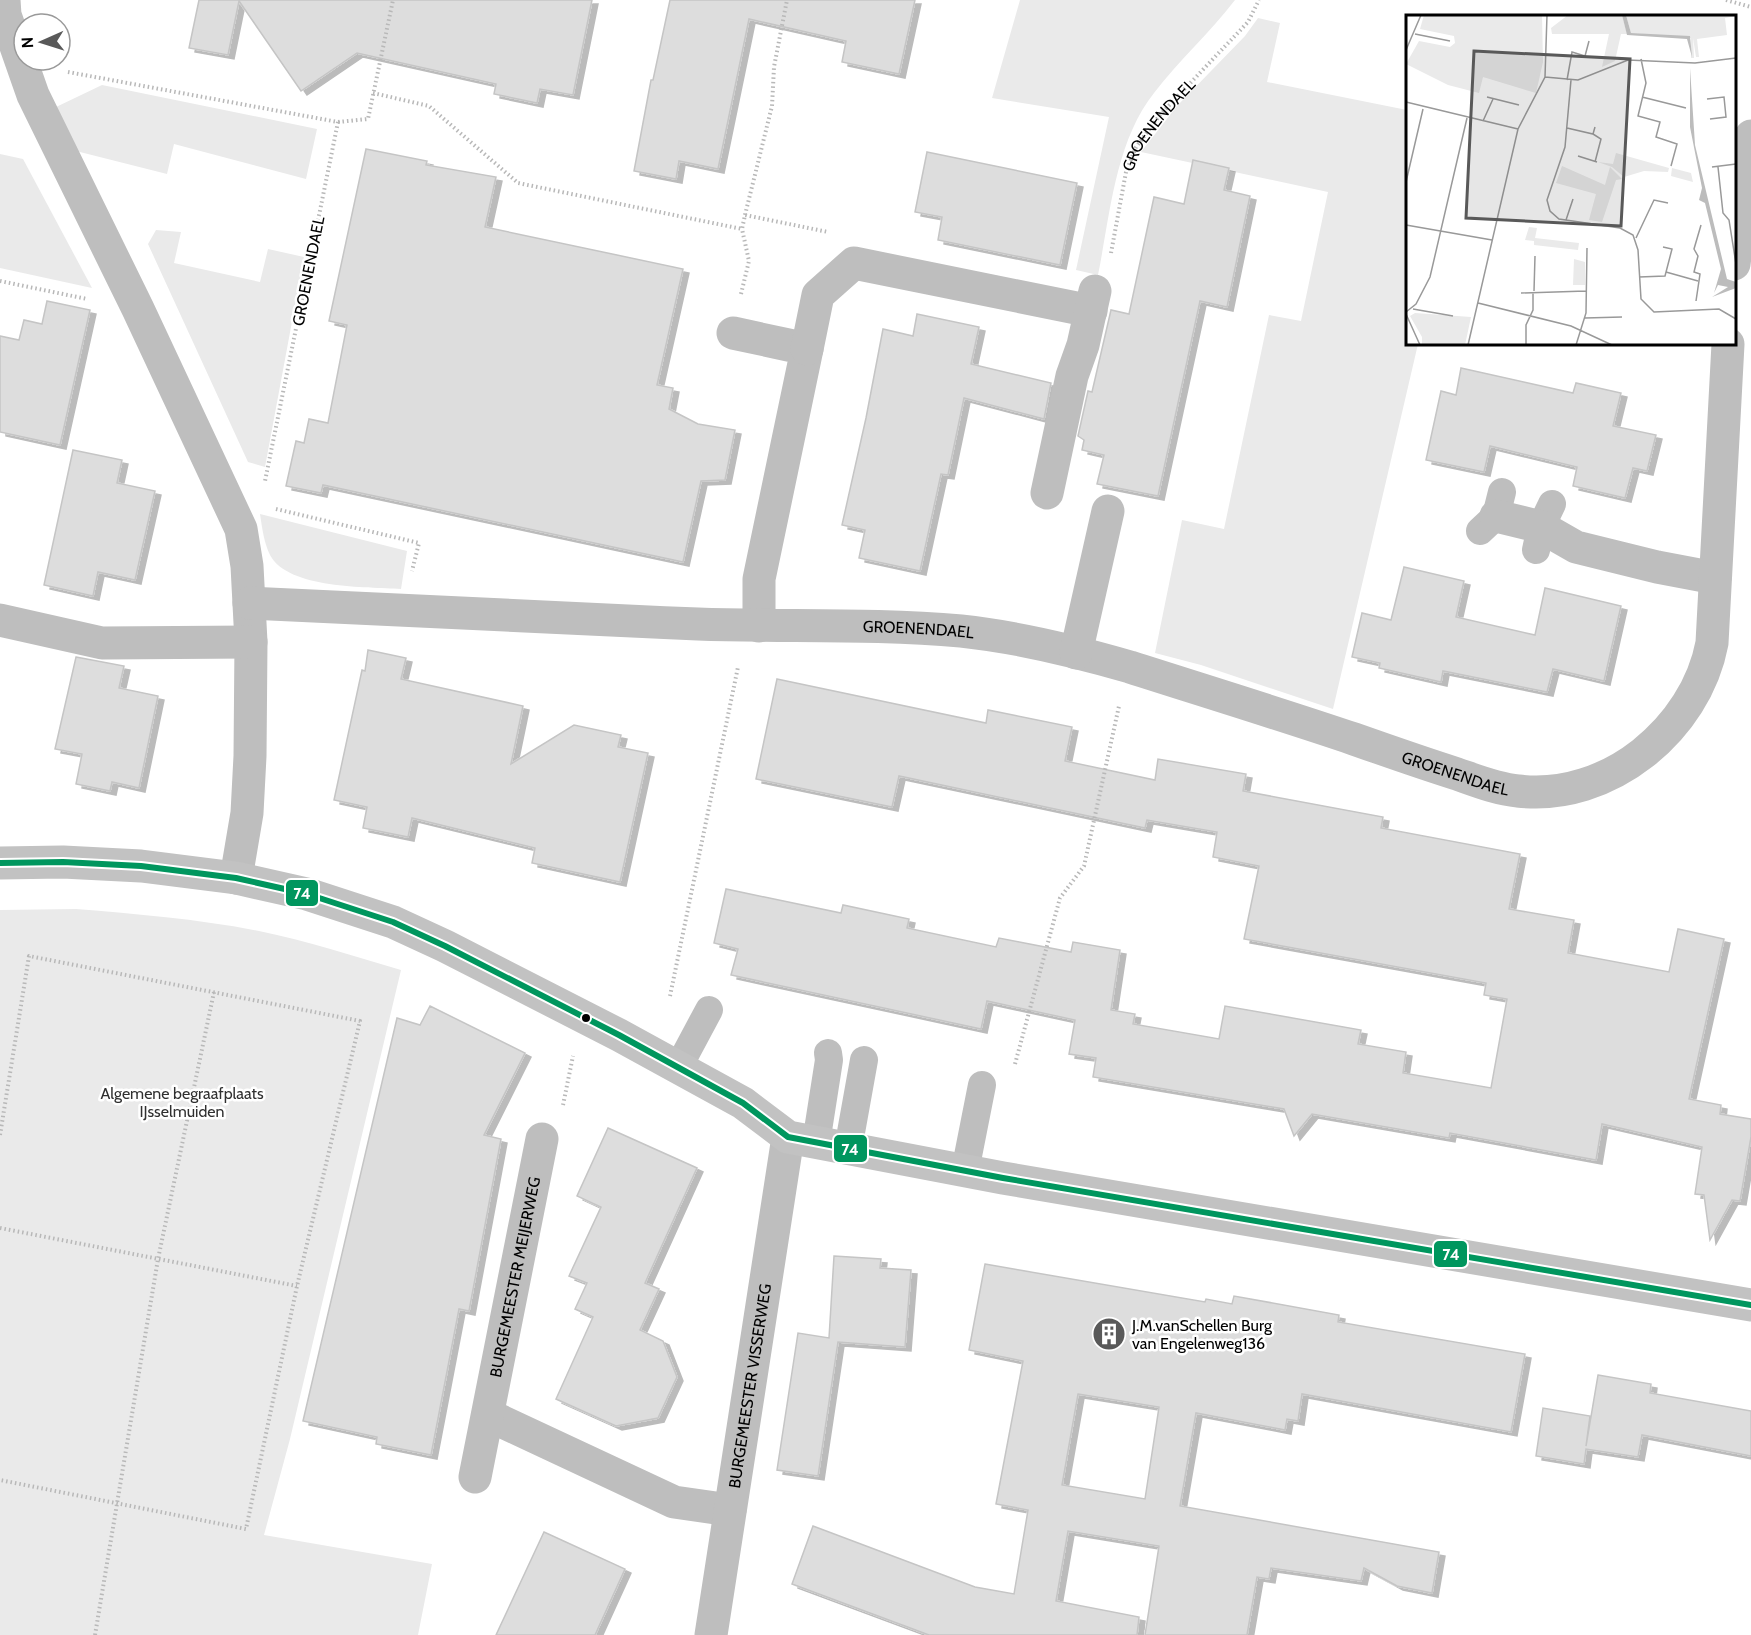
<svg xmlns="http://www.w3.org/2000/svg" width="1751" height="1635" font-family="Cabin,sans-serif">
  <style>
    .green { fill: #eaeaea }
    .building { fill: #ddd; stroke: #c5c5c5; stroke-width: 1.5; fill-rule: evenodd; filter: url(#shadow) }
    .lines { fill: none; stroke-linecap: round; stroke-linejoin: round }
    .path { stroke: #b8b8b8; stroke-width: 4; stroke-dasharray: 1.5 3; stroke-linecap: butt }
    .lane { stroke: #bebebe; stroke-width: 28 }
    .street { stroke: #bebebe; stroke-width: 33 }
    .secondary { stroke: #c2c2c2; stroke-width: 33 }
    .bus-1-casing { stroke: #fff; stroke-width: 10 }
    .bus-1 { stroke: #00965e; stroke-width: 6 }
    .bus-dot { fill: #000; stroke: #fff; stroke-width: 2 }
    .labels { text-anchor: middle; stroke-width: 5; stroke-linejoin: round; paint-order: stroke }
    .street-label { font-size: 16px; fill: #000; stroke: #fff }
    .park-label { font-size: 16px; fill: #303030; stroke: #fff }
    .poi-label { font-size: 16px; fill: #000; stroke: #fff; text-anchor: start }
    .inset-road { fill: none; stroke: #999; stroke-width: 1.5 }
    .view { fill: #595959; fill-opacity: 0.15; stroke: #595959; stroke-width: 3 }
    .inset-edge { fill: none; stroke: #000; stroke-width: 3 }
    .line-badge { stroke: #fff; stroke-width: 2 }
    .badge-label { font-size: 16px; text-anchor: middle; font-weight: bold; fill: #fff }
  </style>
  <defs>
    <filter id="shadow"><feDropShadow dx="6" dy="4" stdDeviation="0" flood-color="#0004"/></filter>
  </defs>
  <rect width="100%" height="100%" fill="#fff"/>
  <g class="green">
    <path d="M1020,0H1235C1210,33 1179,60 1154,93C1115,142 1110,216 1098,275L1076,270L1109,117L992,98Z"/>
    <path d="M1258,18L1280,23L1267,82L1407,110L1408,344H1418L1333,709L1201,665L1155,653L1182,520L1224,529L1269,315L1301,321L1328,192L1141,152L1177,106L1245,36Z"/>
    <path d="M102,85L317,129L306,179L174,144L167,174L76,151L54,108Z"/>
    <path d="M0,154L23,159L92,288L0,268Z"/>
    <path d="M156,230L181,232L174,263L260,282L268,249L304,257L265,467L248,462L148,244Z"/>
    <path d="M260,514L407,551L401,589C367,587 288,589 270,555C264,543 262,527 260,514Z"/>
    <path d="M76,909C137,914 198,919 259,931C307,941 354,956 401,970L290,1439L264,1535L432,1564L418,1635H0V910Z"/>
  </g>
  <g class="building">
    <path d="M199,0H592L573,95L540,89L537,103L494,94L496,84L357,53L301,91L239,1L228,55L189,48Z"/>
    <path d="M670,0H915L899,74L842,62L846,41L749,19L718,169L679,161L676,179L634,171L651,80H653Z"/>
    <path d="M366,149L427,161L426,165L496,177L485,227L683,269L657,385L673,388L669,409L698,424L735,430L725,480L701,481L683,562L323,485L321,493L286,486L296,441L304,443L309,419L328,423L347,325L329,321Z"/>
    <path d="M927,152L1077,183L1060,265L938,240L942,217L915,212Z"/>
    <path d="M1193,160L1229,168L1224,190L1250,196L1227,307L1200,301L1158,496L1097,484L1104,455L1082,450L1084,440L1078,436L1088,391L1092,392L1111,310L1129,314L1154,197L1184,204Z"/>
    <path d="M47,301L90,310L60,445L0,432V336L19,340L24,320L42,324Z"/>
    <path d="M917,314L979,327L971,364L1051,383L1044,419L964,398L948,475L941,474L920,571L859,558L865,530L842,525L866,418L883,329L913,336Z"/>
    <path d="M1461,368L1573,393L1576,383L1621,393L1613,426L1656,435L1647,471L1633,468L1625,498L1573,486L1577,467L1490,446L1484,472L1426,460L1441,391L1456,395Z"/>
    <path d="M73,450L122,460L117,483L155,491L135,580L98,572L93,596L44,585Z"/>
    <path d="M1404,567L1464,581L1456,617L1535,635L1545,588L1621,606L1604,681L1553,669L1547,692L1443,671L1441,682L1379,668L1380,663L1352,657L1362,613L1391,620Z"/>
    <path d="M368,650L406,658L401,679L523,706L511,764L574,725L621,735L618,747L648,753L620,882L532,863L535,848L412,818L408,837L363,828L367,807L334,800L362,670L365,671Z"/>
    <path d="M76,657L124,666L119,688L158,696L139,788L112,782L110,791L76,784L82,754L55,749Z"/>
    <path d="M777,679L986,723L988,710L1072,727L1065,761L1155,780L1158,759L1246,774L1243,791L1383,817L1381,828L1520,854L1509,909L1574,920L1568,953L1669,972L1678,929L1724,939L1689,1099L1721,1105L1720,1114L1751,1119V1137L1740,1201L1732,1200L1710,1240L1704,1195L1695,1194L1702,1147L1602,1124L1596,1160L1450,1133L1449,1138L1312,1114L1294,1136L1284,1109L1093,1077L1096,1058L1069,1054L1075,1020L987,1001L981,1029L731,975L738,949L714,943L726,889L841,913L843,905L909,919L907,928L996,947L999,938L1071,952L1073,942L1120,950L1111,1010L1135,1014L1133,1024L1219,1039L1225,1006L1361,1030L1358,1044L1406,1052L1403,1073L1491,1088L1507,999L1484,995L1486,983L1244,939L1259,866L1213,857L1217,832L1147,820L1145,828L899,776L892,807L756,779Z"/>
    <path d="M430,1006L525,1053L484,1135L501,1139L469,1311L459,1309L431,1455L376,1444L377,1437L303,1421L397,1018L420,1025Z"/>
    <path d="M608,1128L697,1168L645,1283L659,1289L640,1330L663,1341L677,1377L658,1418L616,1426L556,1399L593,1317L575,1309L587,1283L569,1276L601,1207L577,1196Z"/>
    <path d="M834,1256L881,1259L880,1268L911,1270L905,1347L838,1342L818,1476L777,1470L798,1333L829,1338Z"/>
    <path d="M985,1264L1205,1302L1206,1299L1232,1304L1234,1296L1339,1315L1338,1322L1525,1354L1511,1432L1302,1394L1298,1421L1287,1419L1285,1430L1196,1413L1180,1506L1439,1552L1432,1593L1397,1586L1364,1568L1361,1581L1271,1568L1269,1579L1257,1577L1247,1635H1145L1159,1546L1068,1531L1056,1601L1139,1617L1137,1635H929L792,1584L813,1526L975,1587L1014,1594L1028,1510L996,1504L1023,1361L969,1350ZM1078,1394L1159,1407L1145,1499L1062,1485Z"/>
    <path d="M1598,1375L1651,1384L1650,1393L1751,1411V1456L1642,1435L1638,1457L1586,1449L1584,1464L1536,1456L1543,1408L1590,1416L1586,1446Z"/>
    <path d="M544,1532L625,1569L595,1635H496Z"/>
  </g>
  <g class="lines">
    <g class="path">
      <path d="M1726,0L1751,7"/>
      <path d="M68,72L338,122L265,481"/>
      <path d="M373,93L429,106L518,183L742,229L745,215L828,232"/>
      <path d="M338,122L368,119L393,0"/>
      <path d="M745,215L772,106L774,67L787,0"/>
      <path id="s1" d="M1111,253L1126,172L1136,147L1160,115L1248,22L1259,0"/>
      <path d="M0,281L87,299"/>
      <path d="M741,294L749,261L742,229"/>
      <path d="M276,509L419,543L412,571"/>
      <path d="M670,996L738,667"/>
      <path d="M1015,1064L1060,898L1084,866L1119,706"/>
      <path d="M563,1105L573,1056"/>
      <path d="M0,1135L29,956L360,1021L297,1286L246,1529L0,1480"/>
      <path d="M0,1228L297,1286"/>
      <path d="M95,1635L158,1259L214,992"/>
    </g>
    <g class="lane">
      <path d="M1480,531L1496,516L1502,492"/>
      <path d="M1536,550L1541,527L1552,504"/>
      <path d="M678,1068L709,1010"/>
      <path d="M816,1143L829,1060L828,1053"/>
      <path d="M848,1149L864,1060"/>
      <path d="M965,1171L982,1085"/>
    </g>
    <g class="street">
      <path d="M4,0L5,15L33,95L138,309L241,529L247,566L251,642L250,756L247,813L236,878"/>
      <path d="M1734,264L1751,136"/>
      <path d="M733,333L807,349L759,579V626"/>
      <path d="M807,349L818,295L854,263L1091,311"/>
      <path d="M1047,493L1072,376L1083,345L1095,291"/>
      <path d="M1496,516L1541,527L1576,547L1657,567L1715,578"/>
      <path id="s2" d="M249,603C398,610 548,618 698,624C786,627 874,623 961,631C1018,637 1075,651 1130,667C1205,691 1280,714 1354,739C1388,751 1422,763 1457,774C1477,781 1497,789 1518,791C1608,802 1696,729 1712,643L1728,344"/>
      <path d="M0,620L102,643L251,642"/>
      <path d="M1076,653L1108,511"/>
      <path d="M488,1415L674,1502L730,1510"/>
      <path id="s3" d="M475,1477L542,1139"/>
      <path id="s4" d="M711,1635L788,1137"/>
    </g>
    <path class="secondary" d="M0,863L63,862L141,866L236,878L307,894L393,922L445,946L619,1035L743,1103L788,1137L1003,1178L1751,1305"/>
    <defs>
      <path id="bus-1" d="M0,863L63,862L141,866L236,878L307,894L393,922L445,946L619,1035L743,1103L788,1137L1003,1178L1751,1305"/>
    </defs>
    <use href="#bus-1" class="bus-1-casing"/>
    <use href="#bus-1" class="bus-1"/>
  </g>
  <defs>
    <symbol id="building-disc" viewBox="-11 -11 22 22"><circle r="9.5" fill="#595959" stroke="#fff"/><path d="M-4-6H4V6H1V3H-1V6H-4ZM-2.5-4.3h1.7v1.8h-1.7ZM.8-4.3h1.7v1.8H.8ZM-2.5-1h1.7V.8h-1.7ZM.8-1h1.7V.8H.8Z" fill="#fff"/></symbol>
  </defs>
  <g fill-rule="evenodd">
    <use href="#building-disc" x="1090" y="1315" width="38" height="38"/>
  </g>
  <circle class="bus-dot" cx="586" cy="1018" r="5"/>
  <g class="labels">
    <g class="street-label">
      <text dy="6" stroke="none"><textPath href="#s1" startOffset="140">GROENENDAEL</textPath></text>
      <text transform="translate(308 271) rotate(-79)" y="6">GROENENDAEL</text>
      <text dy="6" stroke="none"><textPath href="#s2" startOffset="670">GROENENDAEL</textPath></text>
      <text dy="6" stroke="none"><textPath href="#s2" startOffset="1228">GROENENDAEL</textPath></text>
      <text dy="6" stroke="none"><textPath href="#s3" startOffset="204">BURGEMEESTER MEIJERWEG</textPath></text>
      <text dy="6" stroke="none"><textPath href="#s4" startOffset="252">BURGEMEESTER VISSERWEG</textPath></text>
    </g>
    <g class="park-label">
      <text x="182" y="1099">Algemene begraafplaats<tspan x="182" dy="18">IJsselmuiden</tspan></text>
    </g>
    <g class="poi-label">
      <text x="1132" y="1331">J.M.vanSchellen Burg<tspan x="1132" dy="18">van Engelenweg136</tspan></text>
    </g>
  </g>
  <g transform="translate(1406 15)">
    <rect width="330" height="330" fill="#fff"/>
    <path d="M18,0H136L137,47L130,78L77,62L73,78L42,70L0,49L13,26L44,32L49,28L48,21L14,14ZM162,0H216L221,19H215L209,46L196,52L203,19H146L145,13ZM220,0H330V1L319,3L321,20L291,24L293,42H290L287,23L288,43H285V23L225,18ZM210,138L263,153L262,157L238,156L218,162L206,152L192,147L207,149ZM156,151L199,170L204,152L216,164L210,165L196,207L183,205L190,179L150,168ZM266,153L285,158L287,167L265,161ZM123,212L131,213L129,223L173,228L172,235L128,230V226L119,225ZM168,244L179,247V270H167ZM9,298L65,302L59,330H16V322L4,301Z" fill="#eaeaea"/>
    <path d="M216,0H220L225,18L284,21L286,42L281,24L221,20ZM284,53L289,130L321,264L330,267V273L306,282L322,272L312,270L308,278L315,254L299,188L293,185L296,173L284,112Z" fill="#bcbcbc"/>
    <path class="inset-road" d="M9,19L44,26M0,35L15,0M235,44L240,68L232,101L254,107L250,122L271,129L265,151M139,62L172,65L222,45L289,48L330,43M161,65L166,37L179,41L183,26M165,65L159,132L141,185L144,196L153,204L214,213L227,220L232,235L235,284L248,297L313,294L330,304M81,82L113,90M236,82L280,93M301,84L318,82L320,102L304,104M0,87L112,114M77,106L87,84M161,113L187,119L189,112M187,119L195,124L189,147M172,141L191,147M306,152L330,149M312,152L317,198L323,205L330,249M0,167L17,94M160,205L167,184M0,210L86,225M230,223L248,185L262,188M260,257L292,266M233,262L259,261L266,234L257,232M128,276L129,241M115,278L180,276M290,286L294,259L288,257L292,241L288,234L295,210M72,288L165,311L206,330M7,294L47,301M0,297L10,289L24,262L61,103M0,299L14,330M179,303L216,302M62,330L112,114L139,62L141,0M120,330V310L127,295V278M170,330L180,298L181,233"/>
    <path class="view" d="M68,36L224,44L215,211L60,203Z"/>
    <rect width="330" height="330" class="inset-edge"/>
  </g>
  <g class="line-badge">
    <rect x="285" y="879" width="34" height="28" rx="6" fill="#00965e"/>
    <rect x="833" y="1134" width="35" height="29" rx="6" fill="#00965e"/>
    <rect x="1433" y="1240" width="35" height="28" rx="6" fill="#00965e"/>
  </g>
  <g class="badge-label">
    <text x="302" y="899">74</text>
    <text x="850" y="1155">74</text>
    <text x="1451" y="1260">74</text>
  </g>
  <g transform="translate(42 42) rotate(267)"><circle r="28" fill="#ffffff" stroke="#999999" stroke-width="1.5"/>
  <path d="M0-4.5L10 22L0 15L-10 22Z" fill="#595959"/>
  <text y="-9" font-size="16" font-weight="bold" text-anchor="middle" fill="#000000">N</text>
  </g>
</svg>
